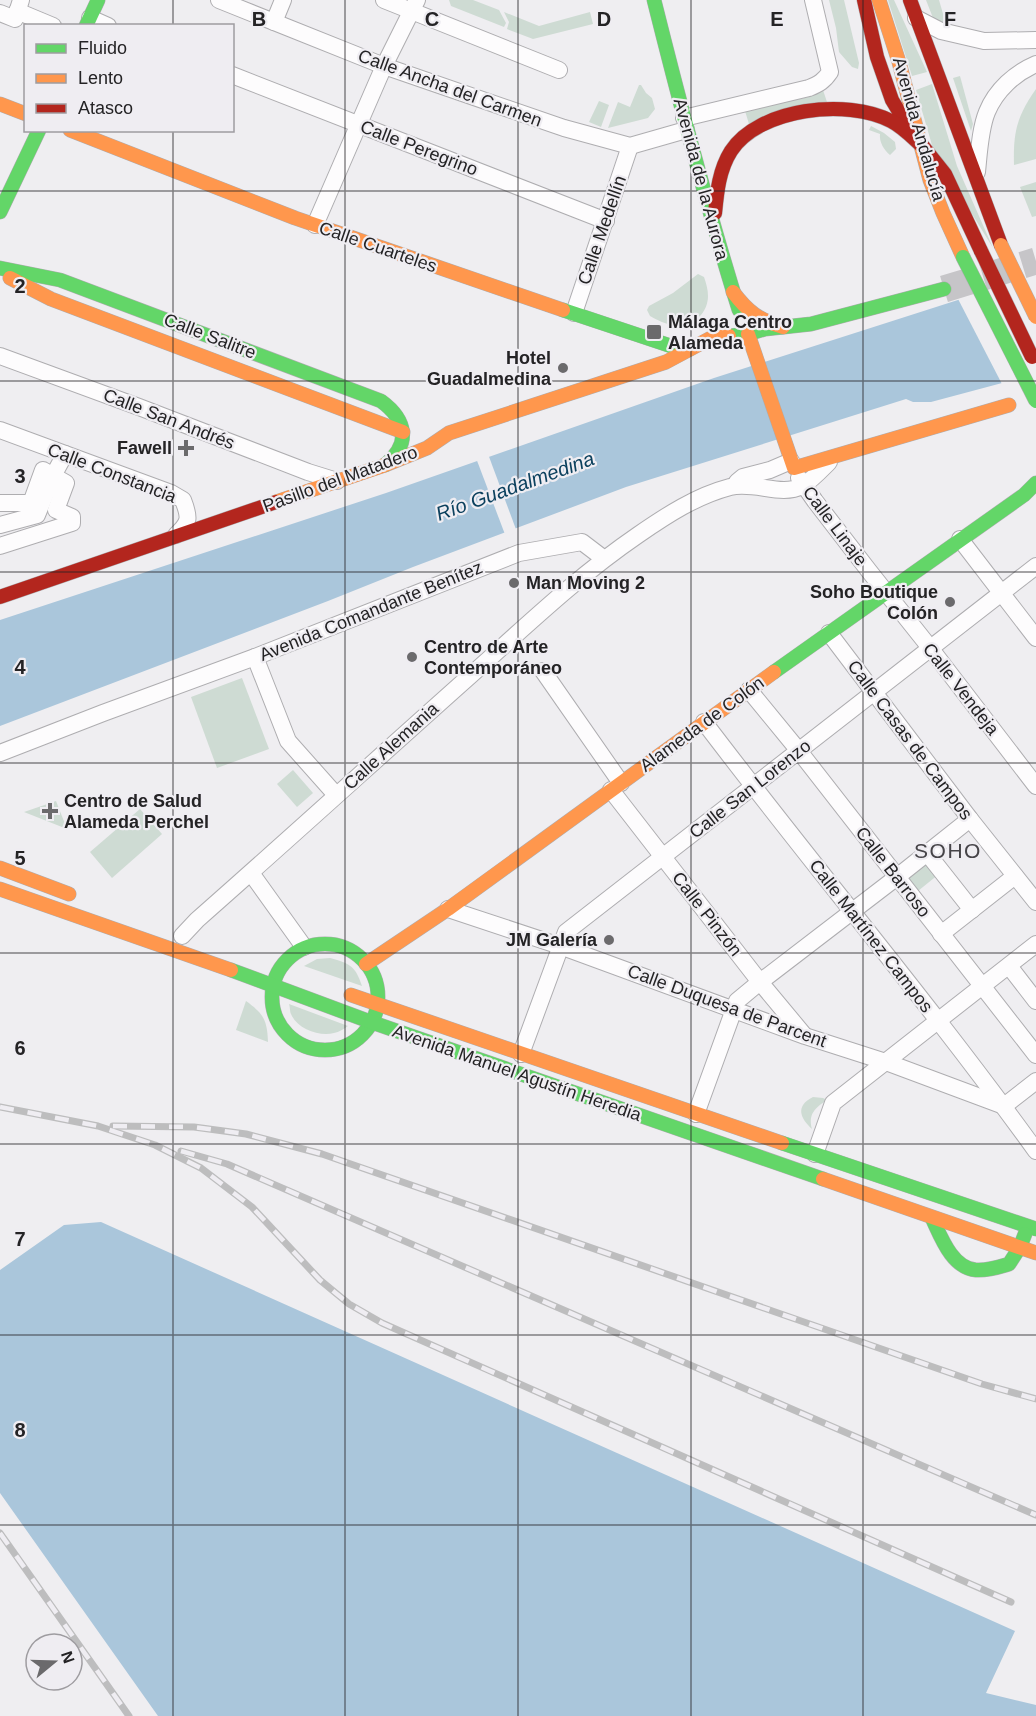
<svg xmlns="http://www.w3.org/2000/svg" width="1036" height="1716" font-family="Arial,sans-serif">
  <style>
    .green { fill: #cedbd3 }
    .water { fill: #aac6db }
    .pier { fill: #efeef1 }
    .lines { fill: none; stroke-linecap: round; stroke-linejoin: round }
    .primary-tunnel { stroke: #c6c5c8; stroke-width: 27; stroke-dasharray: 27 14; stroke-linecap: butt }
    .street-casing { stroke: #aeadb0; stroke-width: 18 }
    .fast-casing { stroke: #aeadb0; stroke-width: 15 }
    .slow-casing { stroke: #aeadb0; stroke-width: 15 }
    .jam-casing { stroke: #aeadb0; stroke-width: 15 }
    .street { stroke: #fdfcfd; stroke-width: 16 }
    .fast { stroke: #63d668; stroke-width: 14 }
    .slow { stroke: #ff974d; stroke-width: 14 }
    .jam { stroke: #b3261e; stroke-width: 14 }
    .rail-casing { stroke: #bdbdbe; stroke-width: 7 }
    .rail { stroke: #efedf2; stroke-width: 4.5; stroke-dasharray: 14; stroke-linecap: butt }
    .fast-bridge-casing { stroke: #aeadb0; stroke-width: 15; stroke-linecap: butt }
    .slow-bridge-casing { stroke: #aeadb0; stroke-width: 15; stroke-linecap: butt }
    .jam-bridge-casing { stroke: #aeadb0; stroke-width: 15; stroke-linecap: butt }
    .fast-bridge { stroke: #63d668; stroke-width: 14 }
    .slow-bridge { stroke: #ff974d; stroke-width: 14 }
    .jam-bridge { stroke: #b3261e; stroke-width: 14 }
    .grid { fill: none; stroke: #242325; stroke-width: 1.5; stroke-opacity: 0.55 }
    .poi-dot { fill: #6b6a6c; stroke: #efedf2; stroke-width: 2 }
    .labels { text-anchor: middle; stroke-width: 4.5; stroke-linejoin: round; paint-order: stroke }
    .street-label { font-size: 18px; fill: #242325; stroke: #efedf2 }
    .poi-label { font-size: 18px; font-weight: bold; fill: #242325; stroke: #efedf2; text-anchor: start }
    .water-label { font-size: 20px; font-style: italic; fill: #0c415e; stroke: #efedf2 }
    .quarter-label { font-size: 21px; letter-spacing: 1.5px; fill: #464448; stroke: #efedf2 }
    .grid-label { font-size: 20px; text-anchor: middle; font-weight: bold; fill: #242325; stroke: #efedf2; stroke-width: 4.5; stroke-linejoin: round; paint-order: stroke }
  </style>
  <rect width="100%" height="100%" fill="#efeef1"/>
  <g class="green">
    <path d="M449,0H473L499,10L506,23L504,27L451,6Z"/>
    <path d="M829,0H844L859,63L858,69L852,67L839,52L836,28Z"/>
    <path d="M888,0H894L927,72L912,76Z"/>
    <path d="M926,0H939L946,24L933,18Z"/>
    <path d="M504,12L539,26L590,12L593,24L533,39L507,29L509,22Z"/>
    <path d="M960,76L973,124L971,131L953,78Z"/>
    <path d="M932,84L957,166L993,248L934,152L916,90Z"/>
    <path d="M639,85H641L646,93L652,98L655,109L648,118L608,128L618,102L630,107Z"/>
    <path d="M1036,89V159L1014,165C1013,132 1017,116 1036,89Z"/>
    <path d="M823,90L827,102L749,124L745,111L809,97Z"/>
    <path d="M599,101L609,105L601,127L589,122Z"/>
    <path d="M871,126L884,133L895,142L896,149L890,155C884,150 879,142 880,134L869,130Z"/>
    <path d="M1036,182V216L1032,217L1020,187Z"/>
    <path d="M698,274L704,277C706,283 708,289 708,296C708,314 691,329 673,325C665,324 657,320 650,316L647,310L649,306L673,293Z"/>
    <path d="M242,678L269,749L217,768L191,697Z"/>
    <path d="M293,770L313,793L297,807L277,784Z"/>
    <path d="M56,801L67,829L24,812Z"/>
    <path d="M140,809L162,834L112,878L90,852Z"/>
    <path d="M929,862L939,874L918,891L908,879Z"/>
    <path d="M330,958C351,964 355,966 362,986L304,966L317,959Z"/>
    <path d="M246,1001C264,1014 267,1020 268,1042L236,1030Z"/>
    <path d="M289,1004L348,1026C344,1029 339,1032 334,1033C320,1037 297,1029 291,1014C290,1013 290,1006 289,1004Z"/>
    <path d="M813,1097L823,1098L827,1100C815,1108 808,1114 812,1129C800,1118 795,1106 813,1097Z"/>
  </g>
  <g class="water">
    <path d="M1036,275V374L931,402H913L906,399L626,487L413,567L328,601L0,726V620L386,493L714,378Z"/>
    <path d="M101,1222L1015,1631L986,1693L1036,1705V1716H158L0,1493V1270L64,1225Z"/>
  </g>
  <g class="pier">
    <path d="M1036,272V377L1003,386L957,297Z"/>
    <path d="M488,454L517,532L506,537L476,458Z"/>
  </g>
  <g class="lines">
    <path class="primary-tunnel" d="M944,289L1036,261"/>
    <defs>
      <g id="street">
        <path d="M219,0L384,66L564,128L630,146L686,130"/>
        <path d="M384,0L559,70"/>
        <path d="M17,11L53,26"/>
        <path d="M0,13L15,19L21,0"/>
        <path d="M90,18L108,26"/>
        <path d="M916,18L941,31L984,41L1036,40"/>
        <path d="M274,22L283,0"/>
        <path d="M232,75L606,221"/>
        <path d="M684,118L809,88C819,84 824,81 830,72L813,0"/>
        <path d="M977,172C979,153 980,129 987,112C996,90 1015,73 1036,64"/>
        <path d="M315,225L384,66L417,0"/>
        <path d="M574,313L630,146"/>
        <path d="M0,356L139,407L308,472L337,481"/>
        <path d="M0,430L171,493L183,500C190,518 190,522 176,535"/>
        <path d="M799,478L815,501L869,571L931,649L1036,786"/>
        <path d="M737,482L743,477L770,470L791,461"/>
        <path d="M0,503H31L43,470L66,483L56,510L72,517V523L0,546"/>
        <path d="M0,525L37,515L53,476L65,454"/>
        <path d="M960,539L1036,638"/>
        <path d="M829,633L970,819L1036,902"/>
        <path d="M255,657L288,741L336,795"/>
        <path d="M543,671L621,783"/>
        <path d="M749,690L799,751L1036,1055"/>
        <path d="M704,722C813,866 930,1004 1036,1151"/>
        <path d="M0,753L103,713L255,657L519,553L582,542L603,558"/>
        <path d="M611,790L760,982L804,1035"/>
        <path d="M927,853L972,910"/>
        <path d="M251,873L304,947"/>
        <path d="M448,909L560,946L805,1036L886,1062L1004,1106"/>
        <path d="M941,934L1015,876"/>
        <path d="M182,936L197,920C289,839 380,756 471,675C526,626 578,576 638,535C667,515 696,496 730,487C755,481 781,497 802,486C812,480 821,470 829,462"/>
        <path d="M1009,966L1036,1001"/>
        <path d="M521,1054L566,932L1036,566"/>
        <path d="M1004,1106L1036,1081"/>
        <path d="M696,1114L737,1001L760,982L897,877L970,819"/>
        <path d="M815,1154L833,1103L1036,944"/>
      </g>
      <g id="fast">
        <path d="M654,0C680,104 707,208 739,310"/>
        <path d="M86,26L98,0"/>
        <path d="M0,212L39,130"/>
        <path d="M0,268L60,280L381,401C407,420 411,444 385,465"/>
        <path d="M563,310L677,348L690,349"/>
        <path d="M729,336L748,334L765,329L811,324L944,289"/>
        <path d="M774,672L1024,495L1036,483"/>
        <circle cx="325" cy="997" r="53"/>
        <path d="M231,970L371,1022L823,1179"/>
        <path d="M782,1143L1036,1229"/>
        <path d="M932,1218C941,1237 952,1268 976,1270C987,1271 999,1267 1009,1264L1020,1247L1025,1234"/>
      </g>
      <g id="slow">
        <path d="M879,0L899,62L930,180L943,213L963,257"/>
        <path d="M0,104L26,114"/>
        <path d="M70,130L295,218L563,310"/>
        <path d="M10,278L51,299L403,432"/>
        <path d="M733,292C748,312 759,320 783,327"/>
        <path d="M748,334L794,468L1009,405"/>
        <path d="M276,502L385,465L427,448L449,433L666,362L709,339L729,336"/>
        <path d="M0,868L69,894"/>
        <path d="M0,889L231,970"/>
        <path d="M366,964L448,909L774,672"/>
        <path d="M351,995L782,1143"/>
        <path d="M823,1179L1036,1253"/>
      </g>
      <g id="jam">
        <path d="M864,0L877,57L892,100L910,130L945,174L981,251"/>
        <path d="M910,0L1001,245"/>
        <path d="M715,213C717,192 719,170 731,151C759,108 847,98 891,121C903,127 913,138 923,147"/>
        <path d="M0,597L276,502"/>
      </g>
    </defs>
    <use href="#street" class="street-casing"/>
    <use href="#fast" class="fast-casing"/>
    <use href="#slow" class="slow-casing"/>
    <use href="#jam" class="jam-casing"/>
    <use href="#street" class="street"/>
    <use href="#fast" class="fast"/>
    <use href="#slow" class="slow"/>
    <use href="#jam" class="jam"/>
    <defs>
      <g id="rail">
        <path d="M0,1107L98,1126L155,1145L201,1168L252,1207L320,1280L349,1304L382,1323L1011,1602"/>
        <path d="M113,1126L194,1127L246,1134L322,1154L982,1384L1036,1399"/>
        <path d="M181,1151L227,1164L1036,1515"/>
        <path d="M0,1533L129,1716"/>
      </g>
    </defs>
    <use href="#rail" class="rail-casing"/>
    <use href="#rail" class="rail"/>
    <defs>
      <path id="fast-bridge" d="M963,257L1036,401"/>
      <path id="slow-bridge" d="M1001,245L1036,317"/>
      <path id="jam-bridge" d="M981,251L1032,357"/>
    </defs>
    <use href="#fast-bridge" class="fast-bridge-casing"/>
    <use href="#slow-bridge" class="slow-bridge-casing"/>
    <use href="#jam-bridge" class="jam-bridge-casing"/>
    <use href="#fast-bridge" class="fast-bridge"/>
    <use href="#slow-bridge" class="slow-bridge"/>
    <use href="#jam-bridge" class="jam-bridge"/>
  </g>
  <path class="grid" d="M173,0V26M345,0V1716M518,0V1716M691,0V1716M863,0V1716M173,130V1716M0,191H1036M0,381H1036M0,572H1036M0,763H1036M0,953H1036M0,1144H1036M0,1335H1036M0,1525H1036"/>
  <g class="poi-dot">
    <rect x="646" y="324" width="16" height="16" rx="3"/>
    <circle cx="563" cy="368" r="6"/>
    <path d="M183 439h6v6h6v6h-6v6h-6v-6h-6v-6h6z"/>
    <circle cx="514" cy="583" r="6"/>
    <circle cx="950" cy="602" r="6"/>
    <circle cx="412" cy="657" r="6"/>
    <path d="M47 802h6v6h6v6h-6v6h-6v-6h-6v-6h6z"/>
    <circle cx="609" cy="940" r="6"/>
  </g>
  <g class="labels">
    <g class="street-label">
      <text transform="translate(450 88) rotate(20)" y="6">Calle Ancha del Carmen</text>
      <text transform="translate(919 129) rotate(74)" y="6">Avenida Andalucía</text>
      <text transform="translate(419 148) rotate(21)" y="6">Calle Peregrino</text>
      <text transform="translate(701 179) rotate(75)" y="6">Avenida de la Aurora</text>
      <text transform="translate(602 230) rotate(-71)" y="6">Calle Medellín</text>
      <text transform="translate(378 247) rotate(19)" y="6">Calle Cuarteles</text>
      <text transform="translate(210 336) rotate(21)" y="6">Calle Salitre</text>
      <text transform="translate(169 419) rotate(21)" y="6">Calle San Andrés</text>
      <text transform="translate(112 473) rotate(21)" y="6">Calle Constancia</text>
      <text transform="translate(340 479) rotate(-20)" y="6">Pasillo del Matadero</text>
      <text transform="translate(835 526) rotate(53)" y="6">Calle Linaje</text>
      <text transform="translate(371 611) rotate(-22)" y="6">Avenida Comandante Benítez</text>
      <text transform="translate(961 689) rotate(52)" y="6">Calle Vendeja</text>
      <text transform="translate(702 724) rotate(-36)" y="6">Alameda de Colón</text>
      <text transform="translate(910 740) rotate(53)" y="6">Calle Casas de Campos</text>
      <text transform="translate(391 746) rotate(-42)" y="6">Calle Alemania</text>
      <text transform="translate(750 789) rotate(-38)" y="6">Calle San Lorenzo</text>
      <text transform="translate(893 872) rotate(52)" y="6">Calle Barroso</text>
      <text transform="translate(707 914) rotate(52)" y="6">Calle Pinzón</text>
      <text transform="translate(871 936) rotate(52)" y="6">Calle Martínez Campos</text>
      <text transform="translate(727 1006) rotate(20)" y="6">Calle Duquesa de Parcent</text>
      <text transform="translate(517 1073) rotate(19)" y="6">Avenida Manuel Agustín Heredia</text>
    </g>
    <g class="poi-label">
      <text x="668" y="328">Málaga Centro<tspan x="668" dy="21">Alameda</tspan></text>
      <text x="551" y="364" text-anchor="end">Hotel<tspan x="551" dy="21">Guadalmedina</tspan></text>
      <text x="172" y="454" text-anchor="end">Fawell</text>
      <text x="526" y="589">Man Moving 2</text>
      <text x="938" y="598" text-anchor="end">Soho Boutique<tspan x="938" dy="21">Colón</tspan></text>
      <text x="424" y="653">Centro de Arte<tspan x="424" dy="21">Contemporáneo</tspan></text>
      <text x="64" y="807">Centro de Salud<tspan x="64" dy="21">Alameda Perchel</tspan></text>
      <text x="597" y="946" text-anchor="end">JM Galería</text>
    </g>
    <g class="water-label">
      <text transform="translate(515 486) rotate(-20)" y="7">Río Guadalmedina</text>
    </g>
    <g class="quarter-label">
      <text x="948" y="858">SOHO</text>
    </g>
  </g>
  <g class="grid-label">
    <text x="259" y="26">B</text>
    <text x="432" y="26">C</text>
    <text x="604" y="26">D</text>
    <text x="777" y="26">E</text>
    <text x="950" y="26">F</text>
    <text x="20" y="293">2</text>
    <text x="20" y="483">3</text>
    <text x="20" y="674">4</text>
    <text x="20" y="865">5</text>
    <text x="20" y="1055">6</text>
    <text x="20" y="1246">7</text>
    <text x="20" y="1437">8</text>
  </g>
  <rect x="24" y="24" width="210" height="108" fill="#efedf2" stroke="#9e9ca0" stroke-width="1.5"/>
  <rect x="36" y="44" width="30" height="9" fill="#63d668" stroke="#9e9ca0" stroke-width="1.5"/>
  <text x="78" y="54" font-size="18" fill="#242325">Fluido</text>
  <rect x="36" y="74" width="30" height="9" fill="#ff974d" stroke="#9e9ca0" stroke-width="1.5"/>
  <text x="78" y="84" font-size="18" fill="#242325">Lento</text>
  <rect x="36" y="104" width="30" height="9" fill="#b3261e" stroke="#9e9ca0" stroke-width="1.5"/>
  <text x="78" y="114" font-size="18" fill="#242325">Atasco</text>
  <g transform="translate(54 1662) rotate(71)"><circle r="28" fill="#efedf2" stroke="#9e9ca0" stroke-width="1.5"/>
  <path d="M0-4.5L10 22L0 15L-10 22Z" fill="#6b6a6c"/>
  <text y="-9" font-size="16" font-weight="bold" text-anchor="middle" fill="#242325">N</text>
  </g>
</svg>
